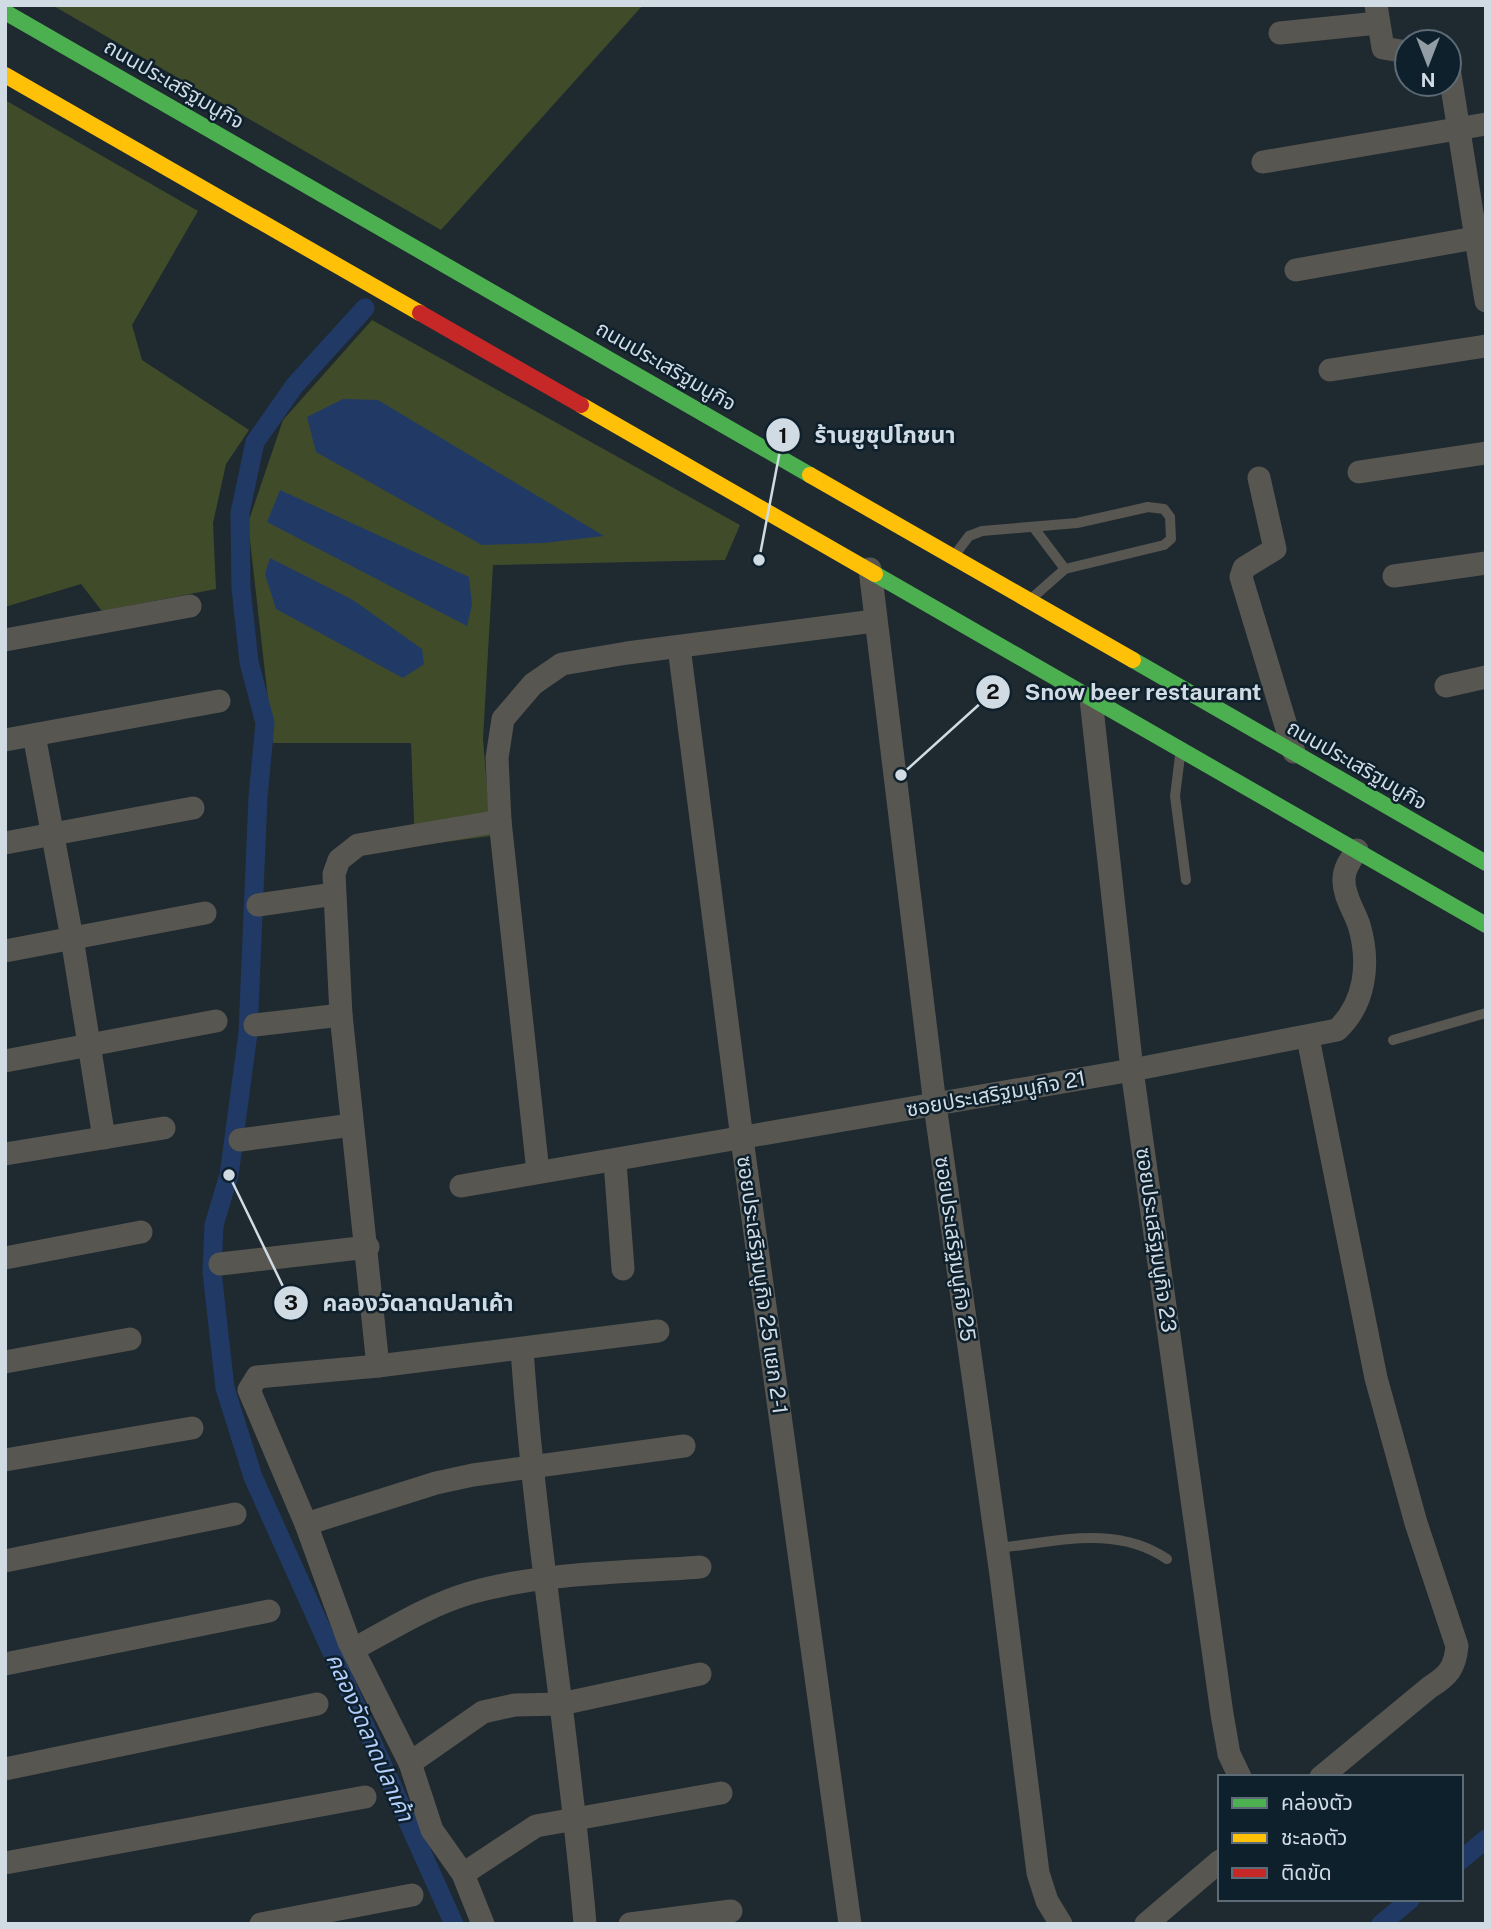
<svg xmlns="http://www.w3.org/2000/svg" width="1491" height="1929" font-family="'Public Sans','Noto Sans Thai',sans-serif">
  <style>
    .green { fill: #404b2a }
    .water { fill: #213a65 }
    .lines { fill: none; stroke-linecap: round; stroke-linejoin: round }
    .canal { stroke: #213a65; stroke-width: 19 }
    .lane { stroke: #575651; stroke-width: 10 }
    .street { stroke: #575651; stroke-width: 23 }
    .fast { stroke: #4caf50; stroke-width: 16 }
    .slow { stroke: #ffc107; stroke-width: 16 }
    .jam { stroke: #c62828; stroke-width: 16 }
    .labels { text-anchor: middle; stroke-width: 5; stroke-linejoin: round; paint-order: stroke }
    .street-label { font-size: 21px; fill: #d0dbe4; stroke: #0f202d }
    .water-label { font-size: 23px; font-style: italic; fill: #b3cefb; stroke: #0f202d }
    .leader { fill: none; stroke: #d0dbe4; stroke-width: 2.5 }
    .callout-dot { fill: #d0dbe4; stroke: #0f202d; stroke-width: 2.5 }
    .mark-label { font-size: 21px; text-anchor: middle; font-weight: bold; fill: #111 }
    .callout-label { font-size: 23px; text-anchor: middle; font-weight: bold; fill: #d0dbe4; stroke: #0f202d; stroke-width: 5; stroke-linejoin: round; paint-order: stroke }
  </style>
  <rect width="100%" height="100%" fill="#1f2930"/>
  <g class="green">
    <path d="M52,5H643L441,230Z"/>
    <path d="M5,100L198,211L132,325L142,360L249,430L226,464L213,523L216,589L102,611L81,584L5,607Z"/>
    <path d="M372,320L740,525L725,560L493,565L483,739L491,836L415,846L411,743H273L248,523L283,420Z"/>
  </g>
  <g class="water">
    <path d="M343,399L378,400L604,536L544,543L482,545L316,452L307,417Z"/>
    <path d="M280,490L469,577L472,605L467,626L267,522Z"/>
    <path d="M270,558L353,600L422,649L424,664L403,678L276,609L265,574Z"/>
  </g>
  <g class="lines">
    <g class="canal">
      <path d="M365,308L295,385L255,442L240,513L241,588L249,662L265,723L258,797L248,1033L229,1175L214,1225L212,1272L225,1388L253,1477L454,1924"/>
      <path d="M1461,1860L1486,1839"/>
      <path d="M1381,1924L1411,1899"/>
    </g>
    <g class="lane">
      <path d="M1034,528L1065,569"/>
      <path d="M957,552L969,536L982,531L1077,523L1148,507L1164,509L1170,517L1171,539L1164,545L1065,569L1032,598"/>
      <path d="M1180,756L1175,796L1186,880"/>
      <path d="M1393,1040L1486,1013"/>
      <path d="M998,1548C1057,1542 1115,1524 1167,1559"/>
    </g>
    <g class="street">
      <path d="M1376,5L1383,48L1407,52"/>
      <path d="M1280,33L1378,23"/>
      <path d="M1449,68L1486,301"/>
      <path d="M1263,162L1486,124"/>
      <path d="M1296,270L1486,236"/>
      <path d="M1330,370L1486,346"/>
      <path d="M1359,472L1486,453"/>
      <path d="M1259,478L1275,549L1244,568L1241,577L1294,752"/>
      <path d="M870,569L935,1105L1001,1575L1038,1873L1047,1901L1061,1924"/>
      <path d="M1394,576L1486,563"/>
      <path d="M5,640L190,606"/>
      <path d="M679,647L742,1139L850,1924"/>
      <path d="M1446,686L1486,677"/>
      <path d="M1091,699L1132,1070L1222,1714L1229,1754L1240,1777"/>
      <path d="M34,735L72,938L104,1138"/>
      <path d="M5,740L219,701"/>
      <path d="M5,843L193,808"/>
      <path d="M258,905L334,894"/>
      <path d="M5,951L205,913"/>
      <path d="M255,1025L341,1015"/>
      <path d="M1308,1038L1376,1378L1416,1523L1457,1646C1455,1668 1448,1676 1430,1687L1321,1777"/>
      <path d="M5,1061L216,1021"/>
      <path d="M240,1140L352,1125"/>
      <path d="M5,1154L164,1128"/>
      <path d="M615,1162L623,1269"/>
      <path d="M538,1172L500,821L497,758L503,719L533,684L562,664L627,653L874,621"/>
      <path d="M461,1186L1132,1070L1337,1030C1366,1003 1370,962 1359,925C1354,910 1343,895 1344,879C1344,868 1351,859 1357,850"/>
      <path d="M5,1258L141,1232"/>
      <path d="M220,1264L368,1247"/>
      <path d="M522,1349C535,1541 569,1732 585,1924"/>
      <path d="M5,1362L130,1339"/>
      <path d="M378,1366L341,1015L334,874L339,860L358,845L500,821"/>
      <path d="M5,1460L192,1428"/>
      <path d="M306,1524L436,1483L473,1475L684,1446"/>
      <path d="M5,1561L235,1514"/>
      <path d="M354,1649C391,1629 429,1605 470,1593C543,1572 625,1573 700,1567"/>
      <path d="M5,1664L269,1611"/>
      <path d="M410,1763L483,1712L515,1705L561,1704L700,1674"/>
      <path d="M5,1769L317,1704"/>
      <path d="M5,1863L365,1797"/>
      <path d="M463,1874L536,1826L721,1793"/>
      <path d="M261,1924L412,1895"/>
      <path d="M483,1924L463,1874L432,1830L410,1763L349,1642L306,1524L249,1390L257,1377L378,1366L658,1331"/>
      <path d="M630,1924L731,1911"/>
      <path d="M1146,1924L1220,1861"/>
    </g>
    <g class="fast">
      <path d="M5,12L810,475"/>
      <path d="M875,574L1486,925"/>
      <path d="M1133,660L1486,863"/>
    </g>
    <g class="slow">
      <path d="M5,75L420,313"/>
      <path d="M581,405L875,574"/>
      <path d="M810,475L1133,660"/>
    </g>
    <path class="jam" d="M420,313L581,405"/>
  </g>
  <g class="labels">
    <g class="street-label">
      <text transform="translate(174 84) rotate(30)" y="7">ถนนประเสริฐมนูกิจ</text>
      <text transform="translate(666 366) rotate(30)" y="7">ถนนประเสริฐมนูกิจ</text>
      <text transform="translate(1357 765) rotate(30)" y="7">ถนนประเสริฐมนูกิจ</text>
      <text transform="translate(996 1094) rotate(-10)" y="7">ซอยประเสริฐมนูกิจ 21</text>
      <text transform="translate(1156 1240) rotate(82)" y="7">ซอยประเสริฐมนูกิจ 23</text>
      <text transform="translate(955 1249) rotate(82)" y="7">ซอยประเสริฐมนูกิจ 25</text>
      <text transform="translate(762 1285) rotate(82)" y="7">ซอยประเสริฐมนูกิจ 25 แยก 2-1</text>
    </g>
    <g class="water-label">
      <text transform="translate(370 1737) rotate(66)" y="8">คลองวัดลาดปลาเค้า</text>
    </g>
  </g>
  <path class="leader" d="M759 560L783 435M901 775L993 692M229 1175L291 1303"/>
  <g class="callout-dot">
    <circle cx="759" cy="560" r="7"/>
    <circle cx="901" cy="775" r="7"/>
    <circle cx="229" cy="1175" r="7"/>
    <circle cx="783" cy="435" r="18"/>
    <circle cx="993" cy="692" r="18"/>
    <circle cx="291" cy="1303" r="18"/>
  </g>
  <g class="mark-label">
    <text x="783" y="443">1</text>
    <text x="993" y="699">2</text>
    <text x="291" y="1310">3</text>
  </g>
  <g class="callout-label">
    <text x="885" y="443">ร้านยูซุปโภชนา</text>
    <text x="1143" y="700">Snow beer restaurant</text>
    <text x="418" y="1311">คลองวัดลาดปลาเค้า</text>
  </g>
  <rect width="1491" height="1929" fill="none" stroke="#d0dbe4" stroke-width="14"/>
  <rect x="1218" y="1775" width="245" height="126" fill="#0f202d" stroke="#5c6b76" stroke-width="2"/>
  <rect x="1232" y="1798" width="35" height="10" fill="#4caf50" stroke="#5c6b76" stroke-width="2"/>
  <text x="1281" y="1810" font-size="21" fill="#d0dbe4">คล่องตัว</text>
  <rect x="1232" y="1833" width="35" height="10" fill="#ffc107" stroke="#5c6b76" stroke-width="2"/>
  <text x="1281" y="1845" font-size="21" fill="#d0dbe4">ชะลอตัว</text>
  <rect x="1232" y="1868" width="35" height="10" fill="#c62828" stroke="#5c6b76" stroke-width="2"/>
  <text x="1281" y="1880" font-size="21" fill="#d0dbe4">ติดขัด</text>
  <g transform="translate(1428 63) rotate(180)"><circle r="33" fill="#0f202d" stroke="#5c6b76" stroke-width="2"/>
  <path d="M0-5L12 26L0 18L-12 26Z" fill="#929da5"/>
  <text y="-10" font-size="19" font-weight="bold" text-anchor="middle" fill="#d0dbe4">N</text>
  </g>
</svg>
